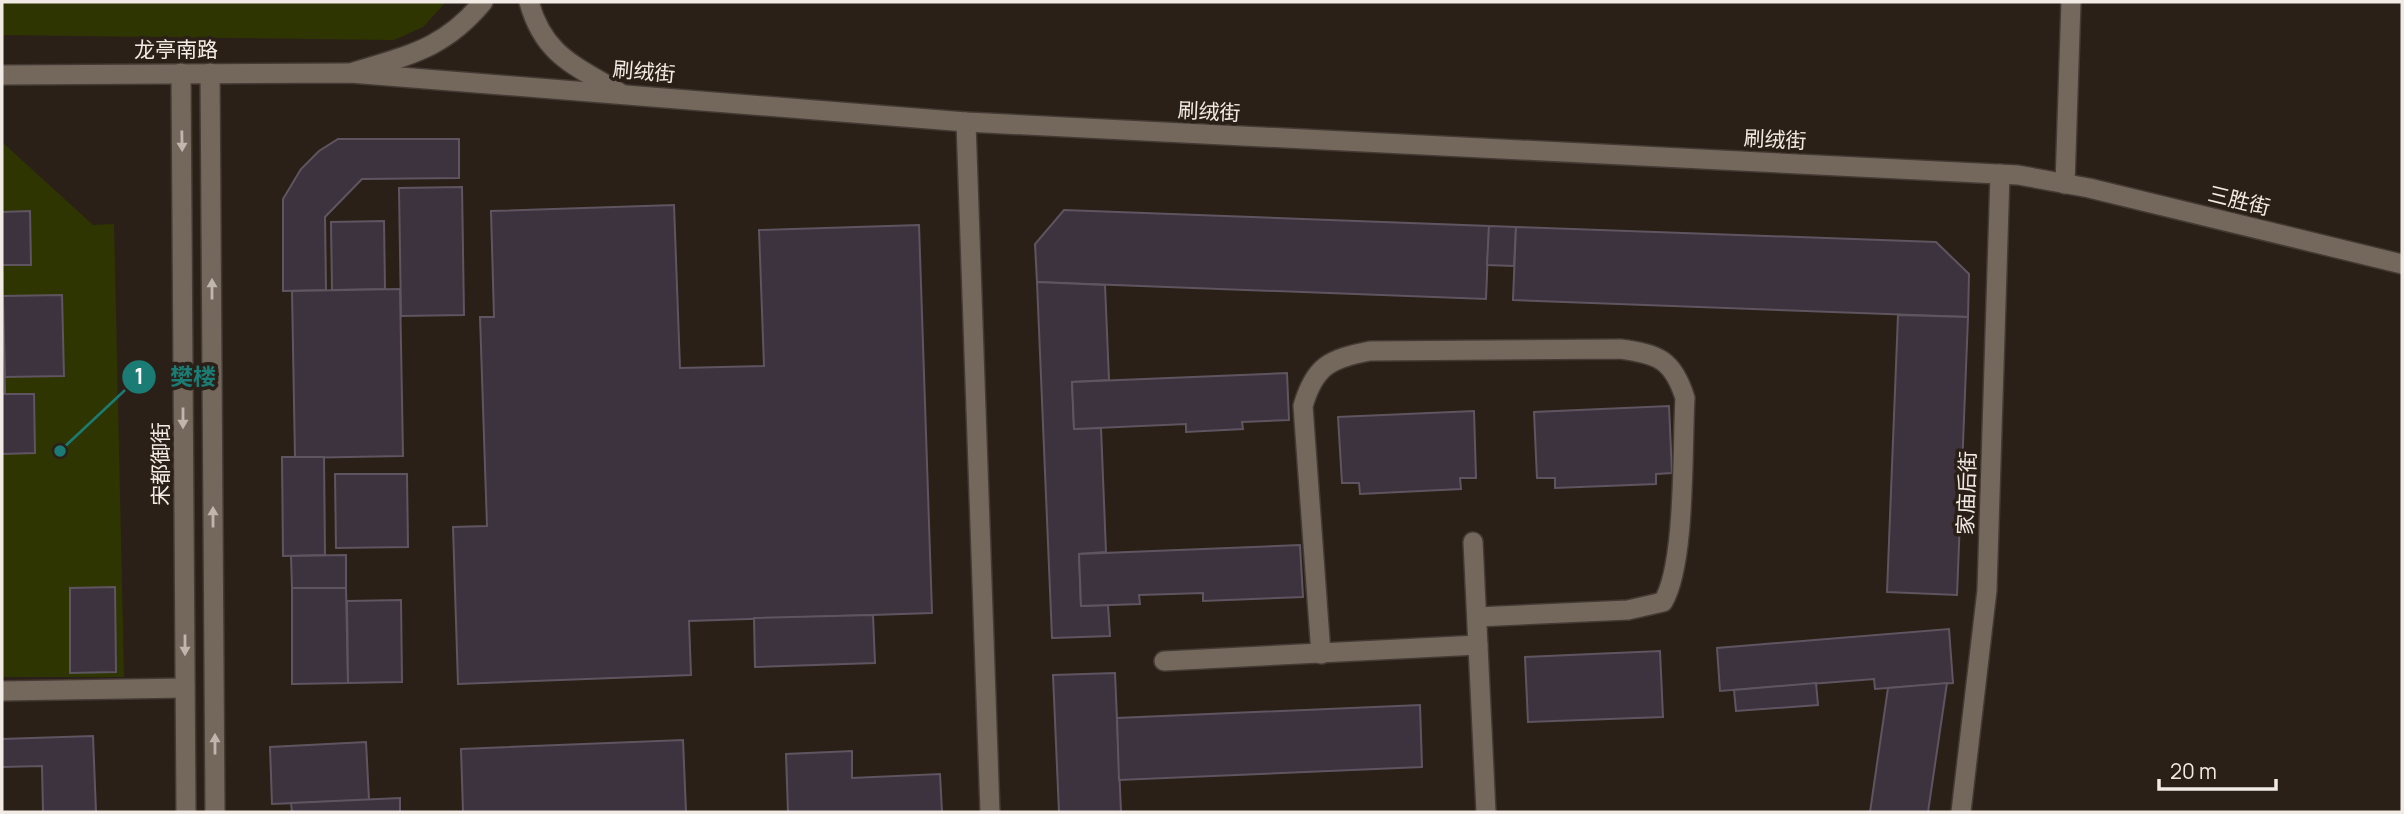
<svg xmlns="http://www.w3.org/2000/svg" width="2404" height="814" font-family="Manrope,'Noto Sans SC',sans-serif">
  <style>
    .green { fill: #2f3500 }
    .building { fill: #3c333e; stroke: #5f5561; stroke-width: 2 }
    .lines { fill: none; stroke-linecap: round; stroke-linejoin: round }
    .service-casing { stroke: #443a34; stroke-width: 22 }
    .pedestrian-casing { stroke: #443a34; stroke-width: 22 }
    .minor-casing { stroke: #443a34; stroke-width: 22 }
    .tertiary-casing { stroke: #443a34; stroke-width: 22 }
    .service { stroke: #74675c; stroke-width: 19 }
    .pedestrian { stroke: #74675c; stroke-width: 19 }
    .minor { stroke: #74675c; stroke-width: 19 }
    .tertiary { stroke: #74675c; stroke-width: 19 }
    .oneway { fill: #c0b6ae }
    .labels { text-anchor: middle; stroke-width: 7; stroke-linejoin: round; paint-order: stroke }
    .street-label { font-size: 21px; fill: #f2eae4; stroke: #2b2017 }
    .leader { fill: none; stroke: #1a7c74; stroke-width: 2.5 }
    .callout-dot { fill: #1a7c74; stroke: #2b2017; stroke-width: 2.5 }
    .mark-label { font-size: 21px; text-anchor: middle; font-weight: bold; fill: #fff }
    .callout-label { font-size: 23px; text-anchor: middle; font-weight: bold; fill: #1a7c74; stroke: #2b2017; stroke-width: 7; stroke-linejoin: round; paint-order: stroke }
  </style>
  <rect width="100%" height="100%" fill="#2b2017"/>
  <g class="green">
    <path d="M2,2H446L423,27L394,40L2,35Z"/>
    <path d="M2,142L93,225L114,224L124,677H2Z"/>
  </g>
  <g class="building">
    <path d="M338,139H459V178L362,179L325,217L326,290L283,291V199L301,169L319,151Z"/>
    <path d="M462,187L464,315L401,316L399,188Z"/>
    <path d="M674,205L680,368L764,366L759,230L919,225L932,613L689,621L691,675L458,684L453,527L487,526L480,317H494L491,211Z"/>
    <path d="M1064,210L1489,226L1486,299L1037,282L1035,244Z"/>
    <path d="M30,211L31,265H2V212Z"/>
    <path d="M384,221L385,289L332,290L331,222Z"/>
    <path d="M1489,226L1516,227L1514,266L1487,265Z"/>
    <path d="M1516,227L1936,242L1969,274L1968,317L1513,300Z"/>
    <path d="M2,265L5,394H2Z"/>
    <path d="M1037,282L1105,285L1109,380L1072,382L1074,429L1101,428L1106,552L1079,554L1081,606L1108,605L1110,636L1052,638Z"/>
    <path d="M400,289L403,456L295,458L292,291Z"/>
    <path d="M62,295L64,376L5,377L3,296Z"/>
    <path d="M1898,315L1968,317L1957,595L1887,592Z"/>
    <path d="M1287,373L1289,420L1242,422L1243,429L1186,432V424L1074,429L1072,382Z"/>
    <path d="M2,394H34L35,453L2,454Z"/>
    <path d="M1669,406L1672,473L1656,474V484L1555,488V478H1537L1534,412Z"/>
    <path d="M1474,411L1476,478H1460L1461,489L1360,494L1359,483H1342L1338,417Z"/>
    <path d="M282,457H324L325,555L283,556Z"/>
    <path d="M335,474H407L408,547L336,548Z"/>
    <path d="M1300,545L1303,597L1203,601V593L1139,595L1140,604L1081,606L1079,554Z"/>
    <path d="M346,555V588H292L291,556Z"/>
    <path d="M115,587L116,672L70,673V588Z"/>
    <path d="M292,588H346L348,683L292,684Z"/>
    <path d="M401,600L402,682L348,683L347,601Z"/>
    <path d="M873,615L875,663L755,667L754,618Z"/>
    <path d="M1949,629L1953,683L1875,689L1874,679L1720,691L1717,648Z"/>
    <path d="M1660,651L1663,717L1528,722L1525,657Z"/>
    <path d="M1115,673L1121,812H1059L1053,675Z"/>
    <path d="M1816,683L1818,705L1736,711L1734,690Z"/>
    <path d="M1947,683L1928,812H1870L1888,688Z"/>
    <path d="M1420,705L1422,767L1119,780L1117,718Z"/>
    <path d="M93,736L96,812H43L42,766L2,767V739Z"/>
    <path d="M683,740L686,812H463L461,749Z"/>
    <path d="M366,742L369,800L272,804L270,747Z"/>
    <path d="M852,751V778L940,774L942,812H788L786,754Z"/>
    <path d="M400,798V812H292L291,803Z"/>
  </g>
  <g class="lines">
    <defs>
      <g id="service">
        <path d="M1473,542L1486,812"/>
        <path d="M1321,654L1303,406C1315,365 1330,359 1370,351L1620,349C1659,354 1673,360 1685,398C1682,447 1686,564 1663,602L1628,610L1477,617"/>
        <path d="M1164,661L1478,645"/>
        <path d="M2,691L185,688"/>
      </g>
      <g id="pedestrian">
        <path d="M181,73L186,812"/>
        <path d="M210,73L215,812"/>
      </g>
      <g id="minor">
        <path d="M529,2C544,56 575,65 620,93"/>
        <path d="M351,73C408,55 443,50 483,2"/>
        <path d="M966,122L990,812"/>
        <path d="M2065,184L2071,2"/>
        <path d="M1961,812L1987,590L2000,174"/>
      </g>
      <path id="tertiary" d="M2,75L350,73L966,122L2018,175L2089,188L2402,264"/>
    </defs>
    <use href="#service" class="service-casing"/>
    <use href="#pedestrian" class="pedestrian-casing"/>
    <use href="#minor" class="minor-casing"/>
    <use href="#tertiary" class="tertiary-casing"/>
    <use href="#service" class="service"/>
    <use href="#pedestrian" class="pedestrian"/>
    <use href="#minor" class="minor"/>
    <use href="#tertiary" class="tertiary"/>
  </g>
  <defs><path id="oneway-solid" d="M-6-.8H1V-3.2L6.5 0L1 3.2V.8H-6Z" transform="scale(1.75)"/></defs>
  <g class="oneway">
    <use href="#oneway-solid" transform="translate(182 141) rotate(89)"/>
    <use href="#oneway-solid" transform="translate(212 289) rotate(-90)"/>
    <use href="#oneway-solid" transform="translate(183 418) rotate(90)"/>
    <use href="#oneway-solid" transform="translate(213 517) rotate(-90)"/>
    <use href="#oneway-solid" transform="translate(185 645) rotate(90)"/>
    <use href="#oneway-solid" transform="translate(215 744) rotate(-90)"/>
  </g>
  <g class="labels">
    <g class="street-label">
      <text x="176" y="57">龙亭南路</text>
      <text transform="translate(644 72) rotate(5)" y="7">刷绒街</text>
      <text transform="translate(1209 112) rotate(3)" y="7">刷绒街</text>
      <text transform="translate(1775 140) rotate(3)" y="7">刷绒街</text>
      <text transform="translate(2239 201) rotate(14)" y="7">三胜街</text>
      <text transform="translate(161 464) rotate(-90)" y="7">宋都御街</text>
      <text transform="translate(1967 493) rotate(-88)" y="7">家庙后街</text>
    </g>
  </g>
  <path class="leader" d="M60 451L139 377"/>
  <g class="callout-dot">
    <circle cx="60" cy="451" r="7"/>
    <circle cx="139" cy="377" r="18"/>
  </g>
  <g class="mark-label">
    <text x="139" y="384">1</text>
  </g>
  <g class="callout-label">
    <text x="193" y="385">樊楼</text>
  </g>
  <rect width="2404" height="814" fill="none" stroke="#f2eae4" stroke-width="7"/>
  <path d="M2159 779v10h117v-10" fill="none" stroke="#f2eae4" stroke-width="3.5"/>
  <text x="2170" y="779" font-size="21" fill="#f2eae4" stroke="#2b2017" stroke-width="5" paint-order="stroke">20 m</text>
</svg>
